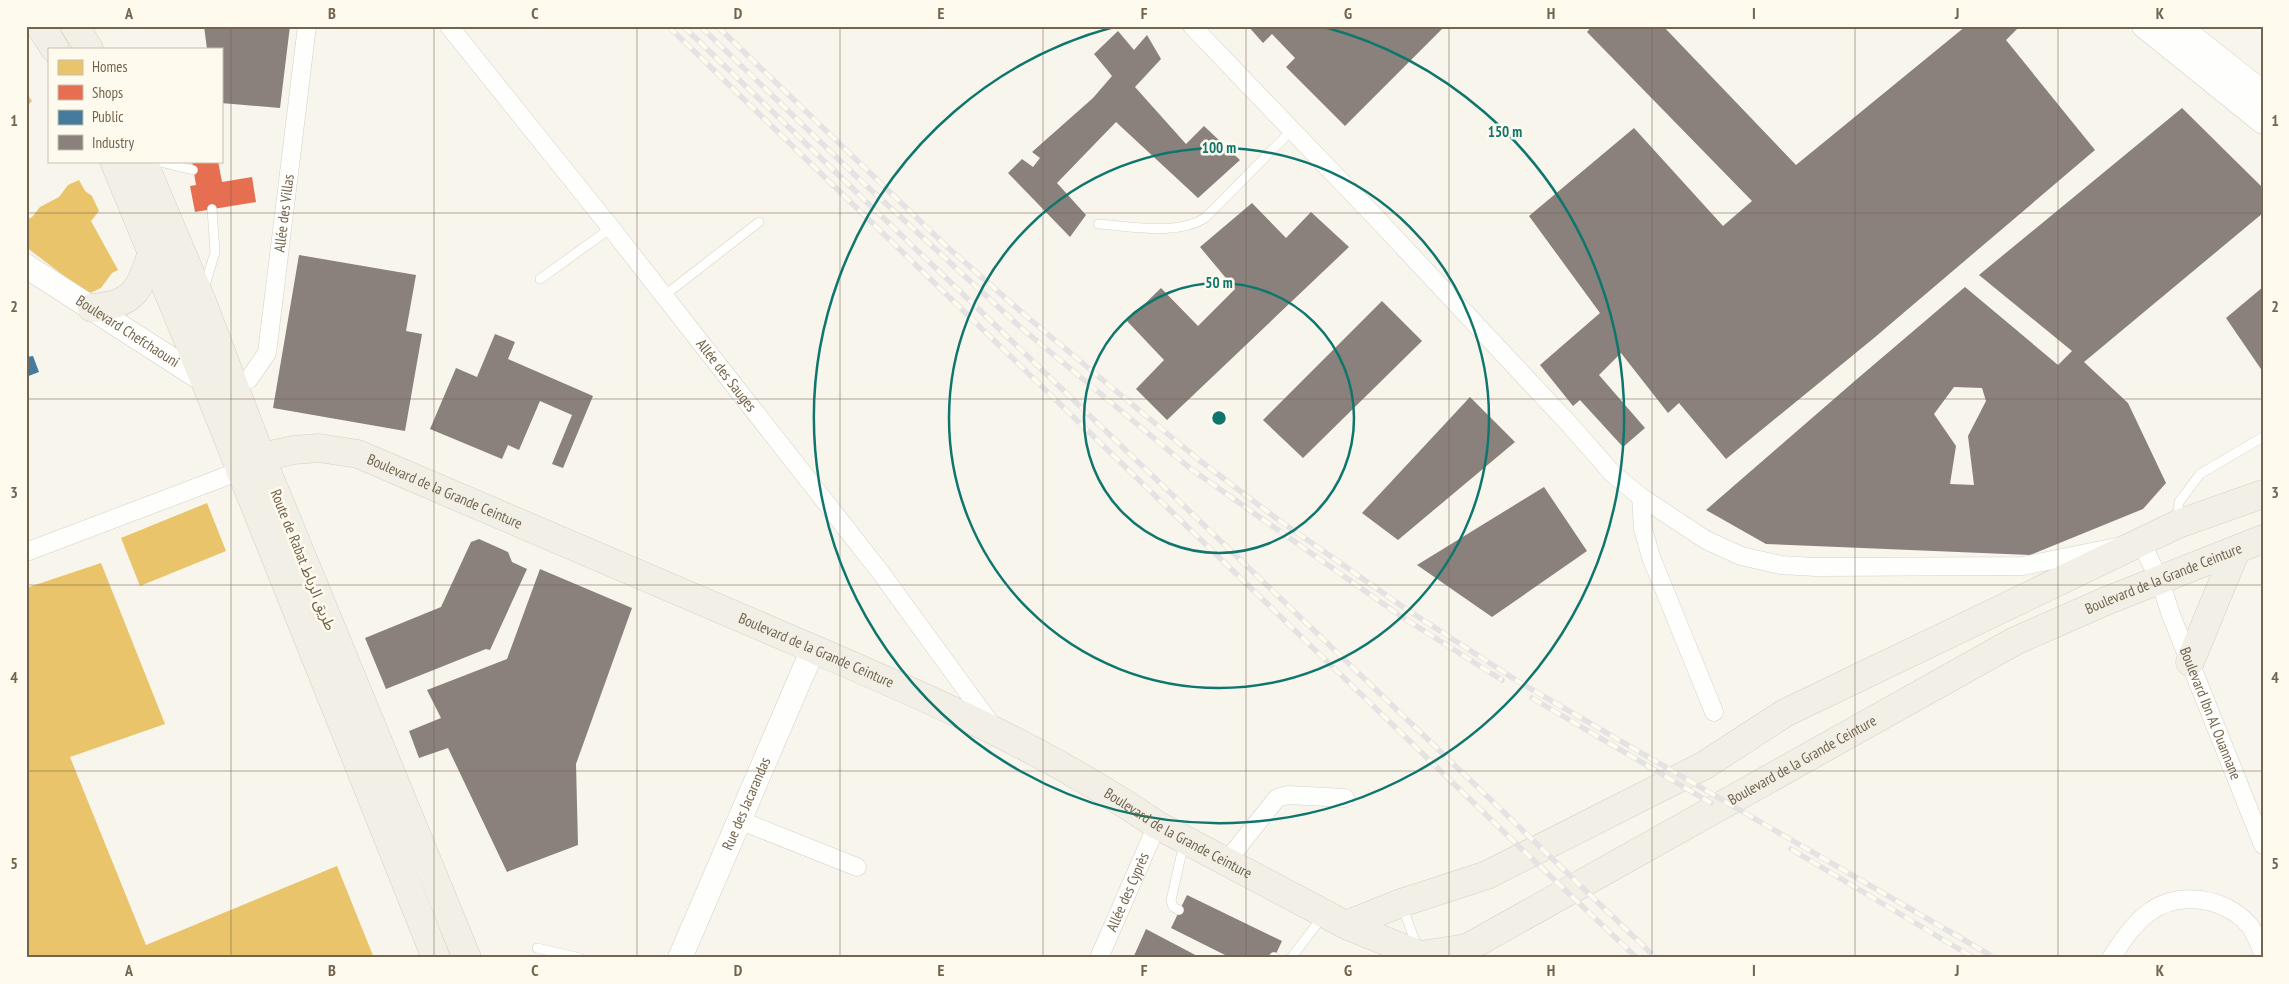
<svg xmlns="http://www.w3.org/2000/svg" width="2289" height="984" font-family="'PT Sans Narrow','Noto Sans Arabic',sans-serif">
  <style>
    .homes { fill: #e9c46a }
    .shops { fill: #e76f51 }
    .public { fill: #457b9d }
    .industry { fill: #8a817c; fill-rule: evenodd }
    .lines { fill: none; stroke-linecap: round; stroke-linejoin: round }
    .lane-casing { stroke: #d5d1c9; stroke-width: 10 }
    .street-casing { stroke: #d5d1c9; stroke-width: 19 }
    .secondary-casing { stroke: #d4d0c8; stroke-width: 25 }
    .primary-casing { stroke: #d5d0c7; stroke-width: 29 }
    .lane { stroke: #fefefc; stroke-width: 9 }
    .street { stroke: #fefefc; stroke-width: 18 }
    .secondary { stroke: #fefefc; stroke-width: 24 }
    .primary { stroke: #f2f0e6; stroke-width: 28 }
    .rail-casing { stroke: #e5e2e4; stroke-width: 5.5 }
    .rail { stroke: #fefbee; stroke-width: 4; stroke-dasharray: 11; stroke-linecap: butt }
    .grid { fill: none; stroke: #73644e; stroke-width: 1; stroke-opacity: 0.55 }
    .ring { fill: none; stroke: #0f766e; stroke-width: 2.5 }
    .labels { text-anchor: middle; stroke-width: 5; stroke-linejoin: round; paint-order: stroke }
    .street-label { font-size: 15px; fill: #73644e; stroke: #fefbee }
    .centre { fill: #0f766e; stroke: #fefbee; stroke-width: 2.5 }
    .ring-label { font-size: 15px; text-anchor: middle; font-weight: bold; fill: #0f766e; stroke: #fefbee; stroke-width: 5; stroke-linejoin: round; paint-order: stroke }
    .neatline { fill: none; stroke: #73644e; stroke-width: 2 }
    .grid-label { font-size: 16px; text-anchor: middle; font-weight: bold; fill: #73644e }
  </style>
  <rect width="100%" height="100%" fill="#f7f5ec"/>
  <g class="homes">
    <path d="M26,92L32,101L26,107Z"/>
    <path d="M79,180L85,191L92,196L99,211L91,221L118,270L112,273L101,288L88,294L26,247V220L32,217L40,207L59,197L68,185Z"/>
    <path d="M207,503L226,551L140,586L121,538Z"/>
    <path d="M101,563L165,724L70,757L146,945L337,866L374,958H26V588Z"/>
  </g>
  <path class="shops" d="M192,161H218L222,182L252,177L256,202L195,212L190,186L196,185Z"/>
  <path class="public" d="M33,356L39,372L26,377V357Z"/>
  <g class="industry">
    <path d="M204,26H290L280,108L221,103V49H207Z"/>
    <path d="M1248,26H1445L1345,126L1286,67L1295,58L1272,34L1263,43Z"/>
    <path d="M1592,26H1663L1796,165L1966,26H2015L2017,29L2006,40L2095,150L1874,338L1726,459L1679,403L1668,413L1621,353L1599,375L1645,428L1623,447L1580,400L1573,406L1540,365L1600,313L1529,216L1634,128L1723,226L1752,201L1587,32Z"/>
    <path d="M1118,31L1134,50L1147,35L1161,59L1135,87L1186,144L1204,126L1240,160L1198,198L1116,122L1057,183L1086,215L1070,237L1008,173L1022,159L1033,167L1040,158L1032,152L1093,98L1112,76L1094,54Z"/>
    <path d="M2182,108L2263,188V213L2084,362L2128,403L2166,483L2143,509L2030,555L1766,544L1706,510L1857,379L1965,287L2058,365L2072,351L1979,275ZM1954,387L1982,388L1986,401L1968,436L1974,485L1950,484L1956,446L1934,414Z"/>
    <path d="M1252,203L1286,238L1311,212L1349,247L1167,420L1136,389L1164,360L1127,321L1161,288L1198,326L1235,289L1200,247Z"/>
    <path d="M299,255L416,275L406,331L422,334L405,431L273,408Z"/>
    <path d="M2263,287V372L2226,318Z"/>
    <path d="M1382,301L1422,341L1303,458L1263,420Z"/>
    <path d="M495,334L515,342L508,359L593,396L563,468L552,464L572,415L540,401L519,450L508,445L502,459L430,429L456,368L477,377Z"/>
    <path d="M1470,397L1515,442L1398,540L1362,513Z"/>
    <path d="M1544,487L1587,551L1492,617L1417,565Z"/>
    <path d="M479,539L508,552L512,562L527,569L490,650L486,649L386,689L365,638L441,607L471,542Z"/>
    <path d="M540,569L632,608L576,764L578,845L507,872L448,748L419,758L409,731L441,718L427,690L507,659Z"/>
    <path d="M1187,895L1282,941L1274,958H1231L1171,928Z"/>
    <path d="M1146,929L1201,958H1133Z"/>
  </g>
  <g class="lines">
    <defs>
      <g id="lane">
        <path d="M156,161L193,170"/>
        <path d="M1098,224C1131,226 1177,236 1205,218L1292,130"/>
        <path d="M540,279L611,228"/>
        <path d="M204,289L215,252L212,209"/>
        <path d="M665,295L759,222"/>
        <path d="M2178,519L2179,502L2200,474L2263,437"/>
        <path d="M1402,905L1417,947"/>
        <path d="M1179,910L1173,907L1171,900L1184,843"/>
        <path d="M537,948L580,958"/>
        <path d="M1274,957L1276,958"/>
        <path d="M1291,958L1323,916"/>
      </g>
      <g id="street">
        <path id="s1" d="M449,26L611,228L881,573L993,727"/>
        <path id="s2" d="M1192,26L1380,222L1570,425L1613,474L1641,497L1706,540L1741,556L1781,565L1816,567L2023,566L2141,542L2160,581L2171,615L2263,845"/>
        <path id="s3" d="M234,386L249,379L267,353L307,26"/>
        <path d="M1641,497L1643,529L1651,557L1714,712"/>
        <path d="M26,552L240,471"/>
        <path d="M739,820L857,867"/>
        <path d="M1226,862L1277,798L1288,795L1345,798"/>
        <path id="s4" d="M1099,958L1157,825"/>
        <path d="M2111,958C2122,941 2132,926 2148,913C2178,890 2224,897 2249,925C2255,932 2259,944 2263,953"/>
      </g>
      <g id="secondary">
        <path d="M2144,26L2263,122"/>
        <path d="M2178,26L2263,93"/>
        <path id="s5" d="M26,266L205,381L212,383"/>
        <path id="s6" d="M680,958L813,649"/>
      </g>
      <g id="primary">
        <path d="M40,26L55,49"/>
        <path d="M75,26L89,49"/>
        <path d="M114,161L205,381L436,958"/>
        <path d="M143,161L201,299L261,457L467,958"/>
        <path d="M92,308C134,305 141,289 152,252"/>
        <path id="s7" d="M240,471L261,457L294,450L319,448L358,454C496,514 635,573 774,632C905,688 1039,744 1157,825L1346,925L1420,955L1467,948L2015,641L2106,601L2263,539"/>
        <path d="M2190,662L2236,550"/>
        <path d="M1346,925L1401,903L1487,875L1705,765L1785,713L2178,524L2263,494"/>
      </g>
    </defs>
    <use href="#lane" class="lane-casing"/>
    <use href="#street" class="street-casing"/>
    <use href="#secondary" class="secondary-casing"/>
    <use href="#primary" class="primary-casing"/>
    <use href="#lane" class="lane"/>
    <use href="#street" class="street"/>
    <use href="#secondary" class="secondary"/>
    <use href="#primary" class="primary"/>
    <defs>
      <g id="rail">
        <path d="M668,26L1506,834L1637,958"/>
        <path d="M683,26L1656,958"/>
        <path d="M700,26L857,177L1019,326L1191,469L1402,617L1502,680"/>
        <path d="M717,26L944,244L1026,316L1199,460L1276,518L1406,609L1519,682L1995,958"/>
        <path d="M1532,698L1711,803"/>
        <path d="M1791,849L1974,958"/>
      </g>
    </defs>
    <use href="#rail" class="rail-casing"/>
    <use href="#rail" class="rail"/>
  </g>
  <path class="grid" d="M231,26V958M434,26V958M637,26V958M840,26V958M1043,26V958M1246,26V958M1449,26V958M1652,26V958M1855,26V958M2058,26V958M26,213H2263M26,399H2263M26,585H2263M26,771H2263"/>
  <g class="ring">
    <circle cx="1219" cy="418" r="135"/>
    <circle cx="1219" cy="418" r="270"/>
    <path d="M1324 27A405 405 0 1 1 1114 27"/>
  </g>
  <g class="labels">
    <g class="street-label">
      <text dy="5" stroke="none"><textPath href="#s3" startOffset="189">Allée des Villas</textPath></text>
      <text dy="5" stroke="none"><textPath href="#s5" startOffset="121">Boulevard Chefchaouni</textPath></text>
      <text dy="5" stroke="none"><textPath href="#s1" startOffset="446">Allée des Sauges</textPath></text>
      <text dy="5" stroke="none"><textPath href="#s7" startOffset="218">Boulevard de la Grande Ceinture</textPath></text>
      <text transform="translate(303 560) rotate(68)" y="5">Route de Rabat طريق الرباط</text>
      <text dy="5" stroke="none"><textPath href="#s7" startOffset="2136">Boulevard de la Grande Ceinture</textPath></text>
      <text dy="5" stroke="none"><textPath href="#s7" startOffset="622">Boulevard de la Grande Ceinture</textPath></text>
      <text dy="5" stroke="none"><textPath href="#s2" startOffset="1356">Boulevard Ibn Al Ouannane</textPath></text>
      <text dy="5" stroke="none"><textPath href="#s7" startOffset="1731">Boulevard de la Grande Ceinture</textPath></text>
      <text dy="5" stroke="none"><textPath href="#s6" startOffset="168">Rue des Jacarandas</textPath></text>
      <text dy="5" stroke="none"><textPath href="#s7" startOffset="1028">Boulevard de la Grande Ceinture</textPath></text>
      <text dy="5" stroke="none"><textPath href="#s4" startOffset="72">Allée des Cyprès</textPath></text>
    </g>
  </g>
  <circle cx="1219" cy="418" r="8" class="centre"/>
  <g class="ring-label">
    <text x="1505" y="137">150 m</text>
    <text x="1219" y="153">100 m</text>
    <text x="1219" y="288">50 m</text>
  </g>
  <rect width="2289" height="984" fill="none" stroke="#fefbee" stroke-width="55"/>
  <rect x="48" y="48" width="175" height="115" fill="#fefbee" stroke="#c6bfae"/>
  <rect x="58" y="60" width="25" height="15" fill="#e9c46a" stroke="#c6bfae"/>
  <text x="92" y="72" font-size="15" fill="#73644e">Homes</text>
  <rect x="58" y="85" width="25" height="15" fill="#e76f51" stroke="#c6bfae"/>
  <text x="92" y="98" font-size="15" fill="#73644e">Shops</text>
  <rect x="58" y="110" width="25" height="15" fill="#457b9d" stroke="#c6bfae"/>
  <text x="92" y="122" font-size="15" fill="#73644e">Public</text>
  <rect x="58" y="135" width="25" height="15" fill="#8a817c" stroke="#c6bfae"/>
  <text x="92" y="148" font-size="15" fill="#73644e">Industry</text>
  <rect x="28" y="28" width="2234" height="928" class="neatline"/>
  <g class="grid-label">
    <text x="129" y="19">A</text>
    <text x="332" y="19">B</text>
    <text x="535" y="19">C</text>
    <text x="738" y="19">D</text>
    <text x="941" y="19">E</text>
    <text x="1144" y="19">F</text>
    <text x="1348" y="19">G</text>
    <text x="1551" y="19">H</text>
    <text x="1754" y="19">I</text>
    <text x="1957" y="19">J</text>
    <text x="2160" y="19">K</text>
    <text x="14" y="126">1</text>
    <text x="2275" y="126">1</text>
    <text x="14" y="312">2</text>
    <text x="2275" y="312">2</text>
    <text x="14" y="498">3</text>
    <text x="2275" y="498">3</text>
    <text x="14" y="683">4</text>
    <text x="2275" y="683">4</text>
    <text x="14" y="869">5</text>
    <text x="2275" y="869">5</text>
    <text x="129" y="976">A</text>
    <text x="332" y="976">B</text>
    <text x="535" y="976">C</text>
    <text x="738" y="976">D</text>
    <text x="941" y="976">E</text>
    <text x="1144" y="976">F</text>
    <text x="1348" y="976">G</text>
    <text x="1551" y="976">H</text>
    <text x="1754" y="976">I</text>
    <text x="1957" y="976">J</text>
    <text x="2160" y="976">K</text>
  </g>
</svg>
